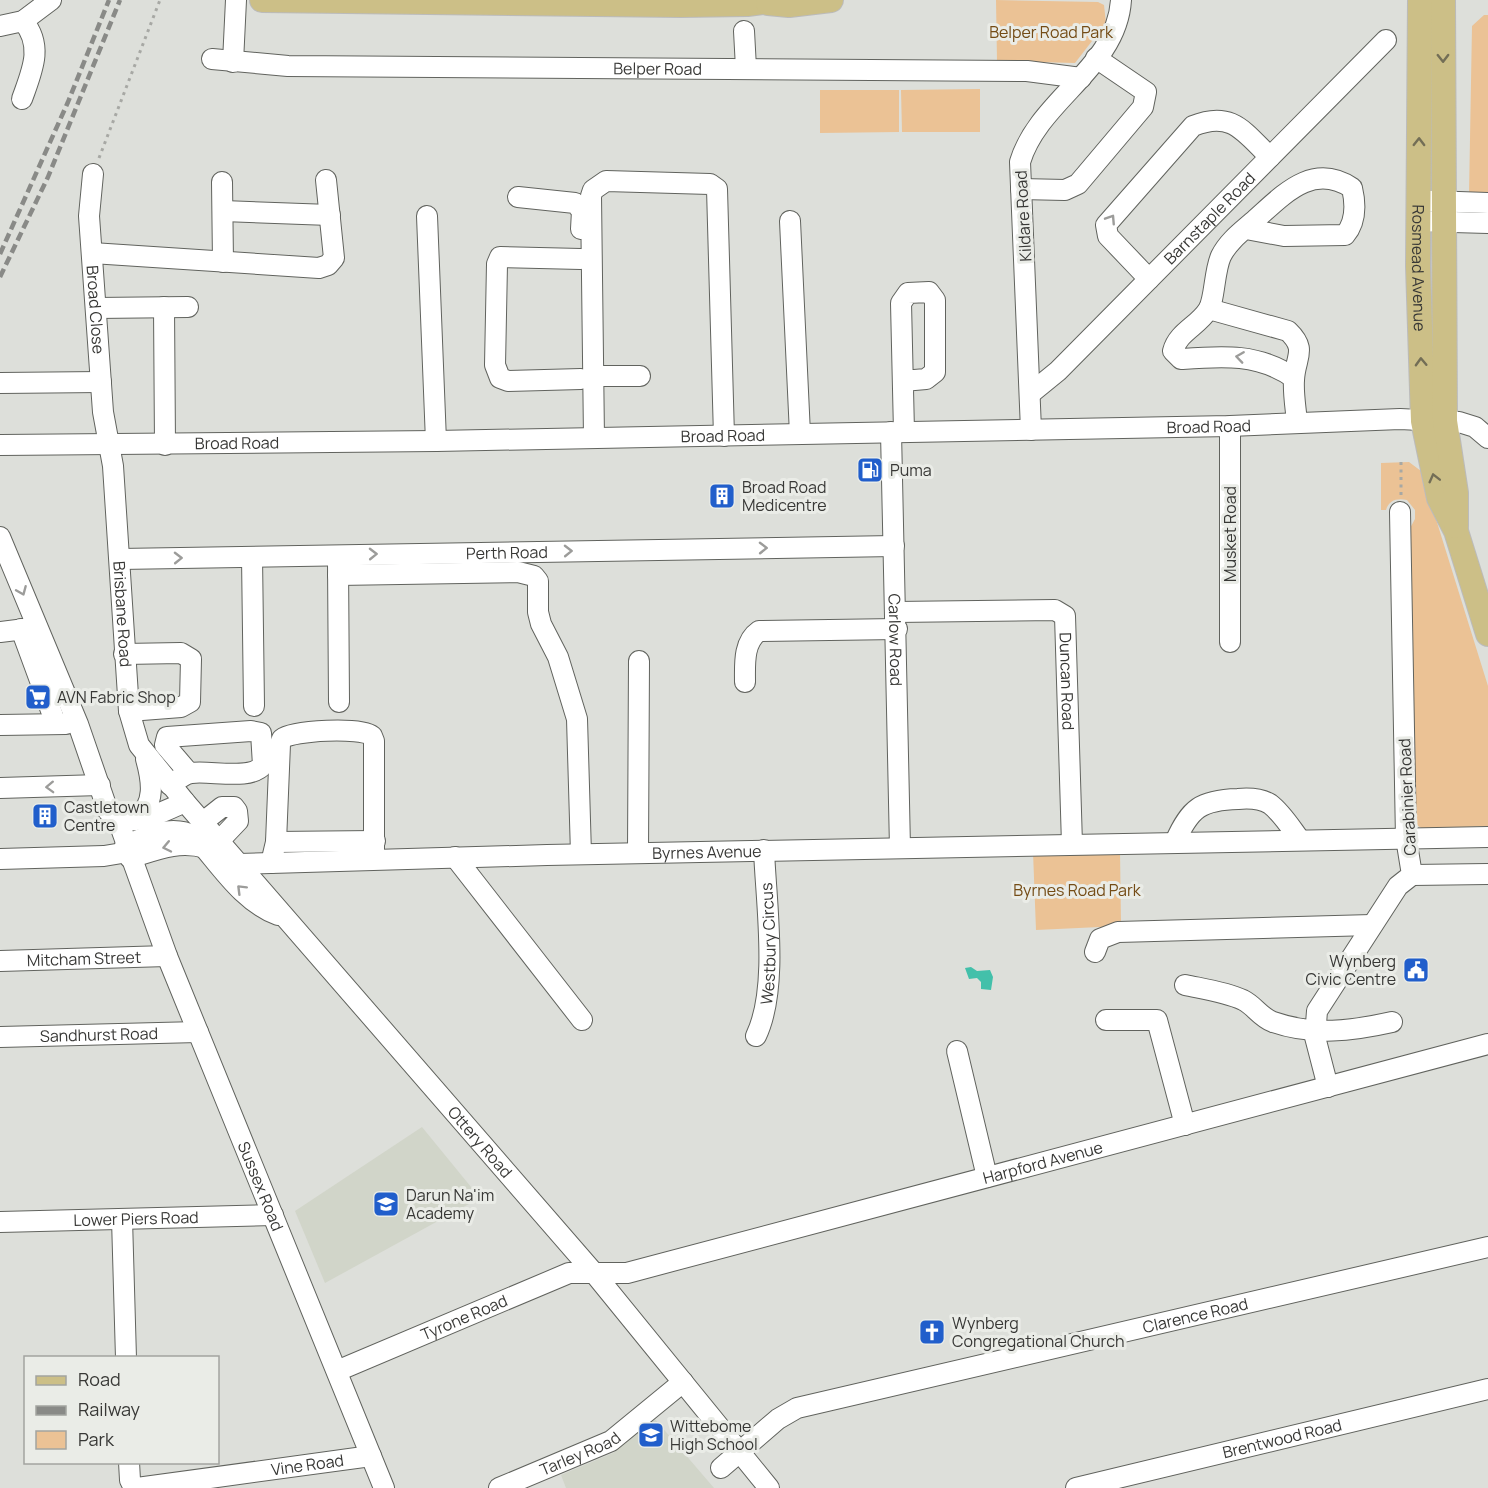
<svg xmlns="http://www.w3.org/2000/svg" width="1488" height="1488" font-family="Manrope,sans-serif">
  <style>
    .built { fill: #d1d5c9 }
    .green { fill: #ebc295 }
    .water { fill: #43c0aa }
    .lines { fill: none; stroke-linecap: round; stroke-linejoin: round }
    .minor-casing { stroke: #61635e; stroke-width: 22 }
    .major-casing { stroke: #bbb; stroke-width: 26 }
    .path { stroke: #a7a8a4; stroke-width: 3; stroke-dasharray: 3 4.5; stroke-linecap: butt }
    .minor { stroke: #fff; stroke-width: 20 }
    .major { stroke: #ccbf87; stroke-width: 24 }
    .rail { stroke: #898a87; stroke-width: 4.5; stroke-dasharray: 9 4.5; stroke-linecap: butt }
    .oneway { stroke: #736e56 }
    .oneway2 { stroke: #9c9c9a }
    .labels { text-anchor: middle; stroke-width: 6; stroke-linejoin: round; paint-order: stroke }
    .park-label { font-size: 16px; fill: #744c16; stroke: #eaece7 }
    .street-label { font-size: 16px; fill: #383836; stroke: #eaece7 }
    .poi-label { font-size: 16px; fill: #383836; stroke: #eaece7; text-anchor: start }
  </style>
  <rect width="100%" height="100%" fill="#dddfda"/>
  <g class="built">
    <path d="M422,1127L480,1198L325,1283L295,1211Z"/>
    <path d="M654,1418L714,1488H566L561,1475L613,1453Z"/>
  </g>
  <g class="green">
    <path d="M996,0L1098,2L1104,5L1106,23L1075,63L997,61Z"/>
    <path d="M1484,15H1488V215H1473L1474,196L1469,195L1472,26Z"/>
    <path d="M980,89V132H902L901,90Z"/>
    <path d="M820,90H899V132L820,133Z"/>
    <path d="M1409,462L1421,471L1488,686V826L1423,829L1415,824L1409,530L1415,519V510L1407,500C1397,498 1389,500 1386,510H1381V463Z"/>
    <path d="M1120,850L1121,926L1036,930L1033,852Z"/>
  </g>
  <path class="water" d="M971,967L977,971L990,970L993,977L991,990L981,989V982L977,978L969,979L965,968Z"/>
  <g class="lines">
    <defs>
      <g id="minor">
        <path d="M0,26L23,21L51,0"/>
        <path d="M744,31L746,68"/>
        <path id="s1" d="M212,59L288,66L1027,71L1081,78"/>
        <path d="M233,62L236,0"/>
        <path d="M22,99C32,71 44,46 23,21"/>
        <path id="s2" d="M93,174L89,216L103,412L113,466L129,711L139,745L185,802L594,1273L769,1488"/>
        <path d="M222,182L223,262"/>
        <path d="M1021,189L1065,190L1078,184L1143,107L1146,92L1096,58"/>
        <path d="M518,197L575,203L582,211L581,229"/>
        <path d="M1430,201L1488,203"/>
        <path d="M223,211L330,215"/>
        <path d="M427,216L436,441"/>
        <path d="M790,221L800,434"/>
        <path d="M1418,221L1488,223"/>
        <path d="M1246,229L1284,236L1345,235C1356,222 1356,205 1352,188C1313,162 1284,194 1256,219C1244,230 1229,240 1221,256C1214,271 1215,300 1208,310C1198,326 1178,332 1173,351L1181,359C1222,356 1259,353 1294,378"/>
        <path d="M92,253L319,268L328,265L334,258L326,180"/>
        <path d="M581,259L500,257L497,264L495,365L500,378L508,381L581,379"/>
        <path d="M1149,279L1108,236L1106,225L1193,126C1232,110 1244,132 1270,157"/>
        <path d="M164,307L165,445"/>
        <path d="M96,308L188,307"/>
        <path d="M1209,309L1288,331C1308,350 1295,357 1294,380C1293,394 1296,409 1297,423"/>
        <path d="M593,376H640"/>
        <path d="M903,381L926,379L935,372V300L929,292L908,293L901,303L904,432"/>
        <path d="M0,383L101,382"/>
        <path id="s3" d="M1031,393L1058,371L1386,40"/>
        <path d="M1230,426V642"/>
        <path d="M1031,430L1020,162C1039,99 1117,68 1121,0"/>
        <path id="s4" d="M891,432L900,848"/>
        <path d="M594,438L591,196L593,190L606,181L710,184L717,189L724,436"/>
        <path id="s5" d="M0,445L436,441L1230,426L1400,419L1459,422L1475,427L1488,438"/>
        <path d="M0,537L78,724L108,811C125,833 164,811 185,802"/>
        <path d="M252,557L254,706"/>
        <path id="s6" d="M120,559L894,546"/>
        <path d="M338,563L339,702"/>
        <path d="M338,575L518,572L534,576L538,581V612L541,624L558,657L577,719L581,854"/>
        <path id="s7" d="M896,612L1055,610L1065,616L1072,844"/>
        <path d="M21,629L56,724"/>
        <path d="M0,632L33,628"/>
        <path d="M124,654L181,653L191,659L190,702L181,707L129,711"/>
        <path d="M745,682C745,665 743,642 759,631L897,629"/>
        <path d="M0,725L66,724"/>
        <path d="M170,785C176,781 184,774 191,773C210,770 251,781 263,765L261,733L251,731L167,737L165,745L189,773"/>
        <path d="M0,788L100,785"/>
        <path d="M136,819C156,804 152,781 146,759"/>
        <path id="s8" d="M118,820L167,956L384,1488"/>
        <path d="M203,822L222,807H234L237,811L238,821L219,841"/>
        <path d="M276,842L375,841"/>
        <path d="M1175,842C1190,808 1201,800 1238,799C1249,798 1260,798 1270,804C1282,813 1291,828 1300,840"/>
        <path d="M125,846C146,836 172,824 194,836C219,863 241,901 278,915"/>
        <path d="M638,853L639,661"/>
        <path d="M455,857L582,1020"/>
        <path d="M130,858C156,850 178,840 206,848"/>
        <path d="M0,859L104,856L128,852"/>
        <path d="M271,863L276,842L280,744L282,739C293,730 361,727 372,736L374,741V859"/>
        <path id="s9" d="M239,864L547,855L1488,837"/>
        <path d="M1412,875L1488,874"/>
        <path d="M1095,952L1100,939L1118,932L1372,925"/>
        <path id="s10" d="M0,961L167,956"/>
        <path d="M1185,985C1204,989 1226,992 1243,1000C1255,1006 1260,1017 1273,1022C1313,1036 1352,1031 1392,1022"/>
        <path d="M1106,1020H1157L1185,1125"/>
        <path id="s11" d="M756,1036C779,988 766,904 764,850"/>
        <path id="s12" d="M0,1037L198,1032"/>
        <path d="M957,1051L987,1177"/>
        <path d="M1328,1087L1315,1037L1317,1011L1398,886L1412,875L1406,838L1400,512"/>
        <path d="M122,1219L126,1358"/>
        <path id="s13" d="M0,1222L273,1215"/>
        <path id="s14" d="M337,1371L569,1273H627L1488,1044"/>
        <path d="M129,1462L130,1480L134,1488"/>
        <path id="s15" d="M721,1468L778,1419L797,1408L1488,1247"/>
        <path id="s16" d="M137,1488L371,1456"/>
        <path id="s17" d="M499,1488L611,1441L683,1382"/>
        <path id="s18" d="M1076,1488L1488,1389"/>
      </g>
      <g id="major">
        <path d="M262,0L681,5L747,4L779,0"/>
        <path id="s19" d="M1420,0L1418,266L1423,421L1439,498L1456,531L1488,634"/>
        <path d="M1443,0L1445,421L1456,493V526"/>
        <path d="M768,3L789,5L831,0"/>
      </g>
    </defs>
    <use href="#minor" class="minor-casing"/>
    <use href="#major" class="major-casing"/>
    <g class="path">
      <path d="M99,158L160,0"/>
      <path d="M1401,495V459"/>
    </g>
    <use href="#minor" class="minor"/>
    <use href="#major" class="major"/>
    <g class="rail">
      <path d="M0,254L68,102L109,0"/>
      <path d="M0,277L48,177L120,0"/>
    </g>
  </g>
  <defs><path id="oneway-chevron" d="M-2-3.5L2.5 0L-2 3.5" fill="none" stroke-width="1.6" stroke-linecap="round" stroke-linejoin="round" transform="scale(1.5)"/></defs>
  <g class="oneway">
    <use href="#oneway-chevron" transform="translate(1443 58) rotate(89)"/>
    <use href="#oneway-chevron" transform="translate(1419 142) rotate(-89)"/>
    <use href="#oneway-chevron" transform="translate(1421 362) rotate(-92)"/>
    <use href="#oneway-chevron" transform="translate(1434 478) rotate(-104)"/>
  </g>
  <g class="oneway2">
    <use href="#oneway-chevron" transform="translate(1111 219) rotate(-57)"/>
    <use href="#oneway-chevron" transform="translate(1240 357) rotate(-172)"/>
    <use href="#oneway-chevron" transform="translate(763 548) rotate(-1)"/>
    <use href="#oneway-chevron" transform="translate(568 551) rotate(-1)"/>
    <use href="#oneway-chevron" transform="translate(373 554) rotate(-1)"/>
    <use href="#oneway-chevron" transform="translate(178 558) rotate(-1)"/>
    <use href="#oneway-chevron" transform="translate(22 591) rotate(67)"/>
    <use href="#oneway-chevron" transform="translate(50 787) rotate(178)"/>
    <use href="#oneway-chevron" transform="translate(167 847) rotate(168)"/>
    <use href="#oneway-chevron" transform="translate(241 889) rotate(-135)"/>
  </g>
  <defs>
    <symbol id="fuel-square" viewBox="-11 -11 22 22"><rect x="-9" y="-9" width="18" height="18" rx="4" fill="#215ecb" stroke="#eaece7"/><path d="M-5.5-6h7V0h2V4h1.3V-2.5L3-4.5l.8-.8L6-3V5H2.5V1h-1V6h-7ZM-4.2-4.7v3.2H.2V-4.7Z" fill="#fff"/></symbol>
    <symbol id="building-square" viewBox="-11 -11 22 22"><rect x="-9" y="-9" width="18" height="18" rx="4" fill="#215ecb" stroke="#eaece7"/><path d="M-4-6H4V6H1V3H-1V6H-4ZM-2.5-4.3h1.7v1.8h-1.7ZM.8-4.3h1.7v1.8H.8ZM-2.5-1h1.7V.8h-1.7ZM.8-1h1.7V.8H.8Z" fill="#fff"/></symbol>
    <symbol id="supermarket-square" viewBox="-11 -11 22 22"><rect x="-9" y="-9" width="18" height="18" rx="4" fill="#215ecb" stroke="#eaece7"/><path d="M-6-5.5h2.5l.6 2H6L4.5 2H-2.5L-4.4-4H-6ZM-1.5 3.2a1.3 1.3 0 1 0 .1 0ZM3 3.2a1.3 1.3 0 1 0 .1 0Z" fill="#fff"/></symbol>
    <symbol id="civic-square" viewBox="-11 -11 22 22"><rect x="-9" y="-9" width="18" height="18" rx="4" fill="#215ecb" stroke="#eaece7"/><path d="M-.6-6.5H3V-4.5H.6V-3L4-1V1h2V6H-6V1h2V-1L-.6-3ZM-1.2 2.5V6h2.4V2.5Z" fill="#fff"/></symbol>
    <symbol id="school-square" viewBox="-11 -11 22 22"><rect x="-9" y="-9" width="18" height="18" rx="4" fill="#215ecb" stroke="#eaece7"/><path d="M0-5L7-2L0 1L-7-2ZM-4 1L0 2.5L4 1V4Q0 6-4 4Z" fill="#fff"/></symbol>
    <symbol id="church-square" viewBox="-11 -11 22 22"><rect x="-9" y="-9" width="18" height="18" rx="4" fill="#215ecb" stroke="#eaece7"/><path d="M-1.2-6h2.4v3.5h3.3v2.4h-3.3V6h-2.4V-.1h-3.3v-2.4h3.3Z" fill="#fff"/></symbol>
  </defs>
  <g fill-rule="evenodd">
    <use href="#fuel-square" x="855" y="455" width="30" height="30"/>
    <use href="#building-square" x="707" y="481" width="30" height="30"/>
    <use href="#supermarket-square" x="23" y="682" width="30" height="30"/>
    <use href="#building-square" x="30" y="801" width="30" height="30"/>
    <use href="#civic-square" x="1401" y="955" width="30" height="30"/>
    <use href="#school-square" x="371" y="1189" width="30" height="30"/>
    <use href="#church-square" x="917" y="1317" width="30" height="30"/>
    <use href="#school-square" x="636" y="1420" width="30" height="30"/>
  </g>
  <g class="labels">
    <g class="park-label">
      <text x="1051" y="38">Belper Road Park</text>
      <text x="1077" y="896">Byrnes Road Park</text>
    </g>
    <g class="street-label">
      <text dy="6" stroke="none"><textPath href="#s1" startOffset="446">Belper Road</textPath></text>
      <text transform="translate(1023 216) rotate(-93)" y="6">Kildare Road</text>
      <text dy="6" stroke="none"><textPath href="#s3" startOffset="250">Barnstaple Road</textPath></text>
      <text dy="6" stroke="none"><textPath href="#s19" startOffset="268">Rosmead Avenue</textPath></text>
      <text dy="6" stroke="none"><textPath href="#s2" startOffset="136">Broad Close</textPath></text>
      <text dy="6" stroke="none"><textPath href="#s5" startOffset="1209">Broad Road</textPath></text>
      <text dy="6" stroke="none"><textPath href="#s5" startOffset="723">Broad Road</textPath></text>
      <text dy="6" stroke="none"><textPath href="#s5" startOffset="237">Broad Road</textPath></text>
      <text transform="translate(1230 534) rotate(-90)" y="6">Musket Road</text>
      <text dy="6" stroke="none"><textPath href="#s6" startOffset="387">Perth Road</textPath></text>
      <text dy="6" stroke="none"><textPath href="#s2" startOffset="442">Brisbane Road</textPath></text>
      <text dy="6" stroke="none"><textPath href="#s4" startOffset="208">Carlow Road</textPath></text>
      <text dy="6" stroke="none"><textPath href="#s7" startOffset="236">Duncan Road</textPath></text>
      <text transform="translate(1407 797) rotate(-93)" y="6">Carabinier Road</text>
      <text dy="6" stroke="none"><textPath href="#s9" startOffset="468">Byrnes Avenue</textPath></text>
      <text dy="6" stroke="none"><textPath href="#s11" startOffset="94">Westbury Circus</textPath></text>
      <text dy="6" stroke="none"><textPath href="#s10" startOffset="84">Mitcham Street</textPath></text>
      <text dy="6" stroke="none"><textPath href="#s12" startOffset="99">Sandhurst Road</textPath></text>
      <text dy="6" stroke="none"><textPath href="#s2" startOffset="1098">Ottery Road</textPath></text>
      <text dy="6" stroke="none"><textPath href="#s14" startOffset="740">Harpford Avenue</textPath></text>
      <text dy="6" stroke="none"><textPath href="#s8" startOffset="393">Sussex Road</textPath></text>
      <text dy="6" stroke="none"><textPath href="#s13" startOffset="136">Lower Piers Road</textPath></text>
      <text dy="6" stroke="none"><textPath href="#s15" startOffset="506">Clarence Road</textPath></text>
      <text dy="6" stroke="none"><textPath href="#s14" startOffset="138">Tyrone Road</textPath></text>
      <text dy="6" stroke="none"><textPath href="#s18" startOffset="212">Brentwood Road</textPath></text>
      <text dy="6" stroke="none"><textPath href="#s17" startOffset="88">Tarley Road</textPath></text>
      <text dy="6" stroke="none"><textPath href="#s16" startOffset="172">Vine Road</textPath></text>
    </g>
    <g class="poi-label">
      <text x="890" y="476">Puma</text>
      <text x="742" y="493">Broad Road<tspan x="742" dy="18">Medicentre</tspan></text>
      <text x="57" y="703">AVN Fabric Shop</text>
      <text x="64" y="813">Castletown<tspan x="64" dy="18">Centre</tspan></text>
      <text x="1396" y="967" text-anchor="end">Wynberg<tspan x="1396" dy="18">Civic Centre</tspan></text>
      <text x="406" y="1201">Darun Na'im<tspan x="406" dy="18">Academy</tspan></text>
      <text x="952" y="1329">Wynberg<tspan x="952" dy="18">Congregational Church</tspan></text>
      <text x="670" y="1432">Wittebome<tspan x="670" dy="18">High School</tspan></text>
    </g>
  </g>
  <rect x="24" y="1356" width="195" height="108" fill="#eaece7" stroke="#a3a4a0" stroke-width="1.5"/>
  <rect x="36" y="1376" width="30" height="9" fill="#ccbf87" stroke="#a3a4a0" stroke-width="1.5"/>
  <text x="78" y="1386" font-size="18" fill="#383836">Road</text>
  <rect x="36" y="1406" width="30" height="9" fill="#898a87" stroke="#a3a4a0" stroke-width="1.5"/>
  <text x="78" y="1416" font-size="18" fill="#383836">Railway</text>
  <rect x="36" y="1431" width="30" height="18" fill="#ebc295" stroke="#a3a4a0" stroke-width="1.5"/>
  <text x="78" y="1446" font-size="18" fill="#383836">Park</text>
</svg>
